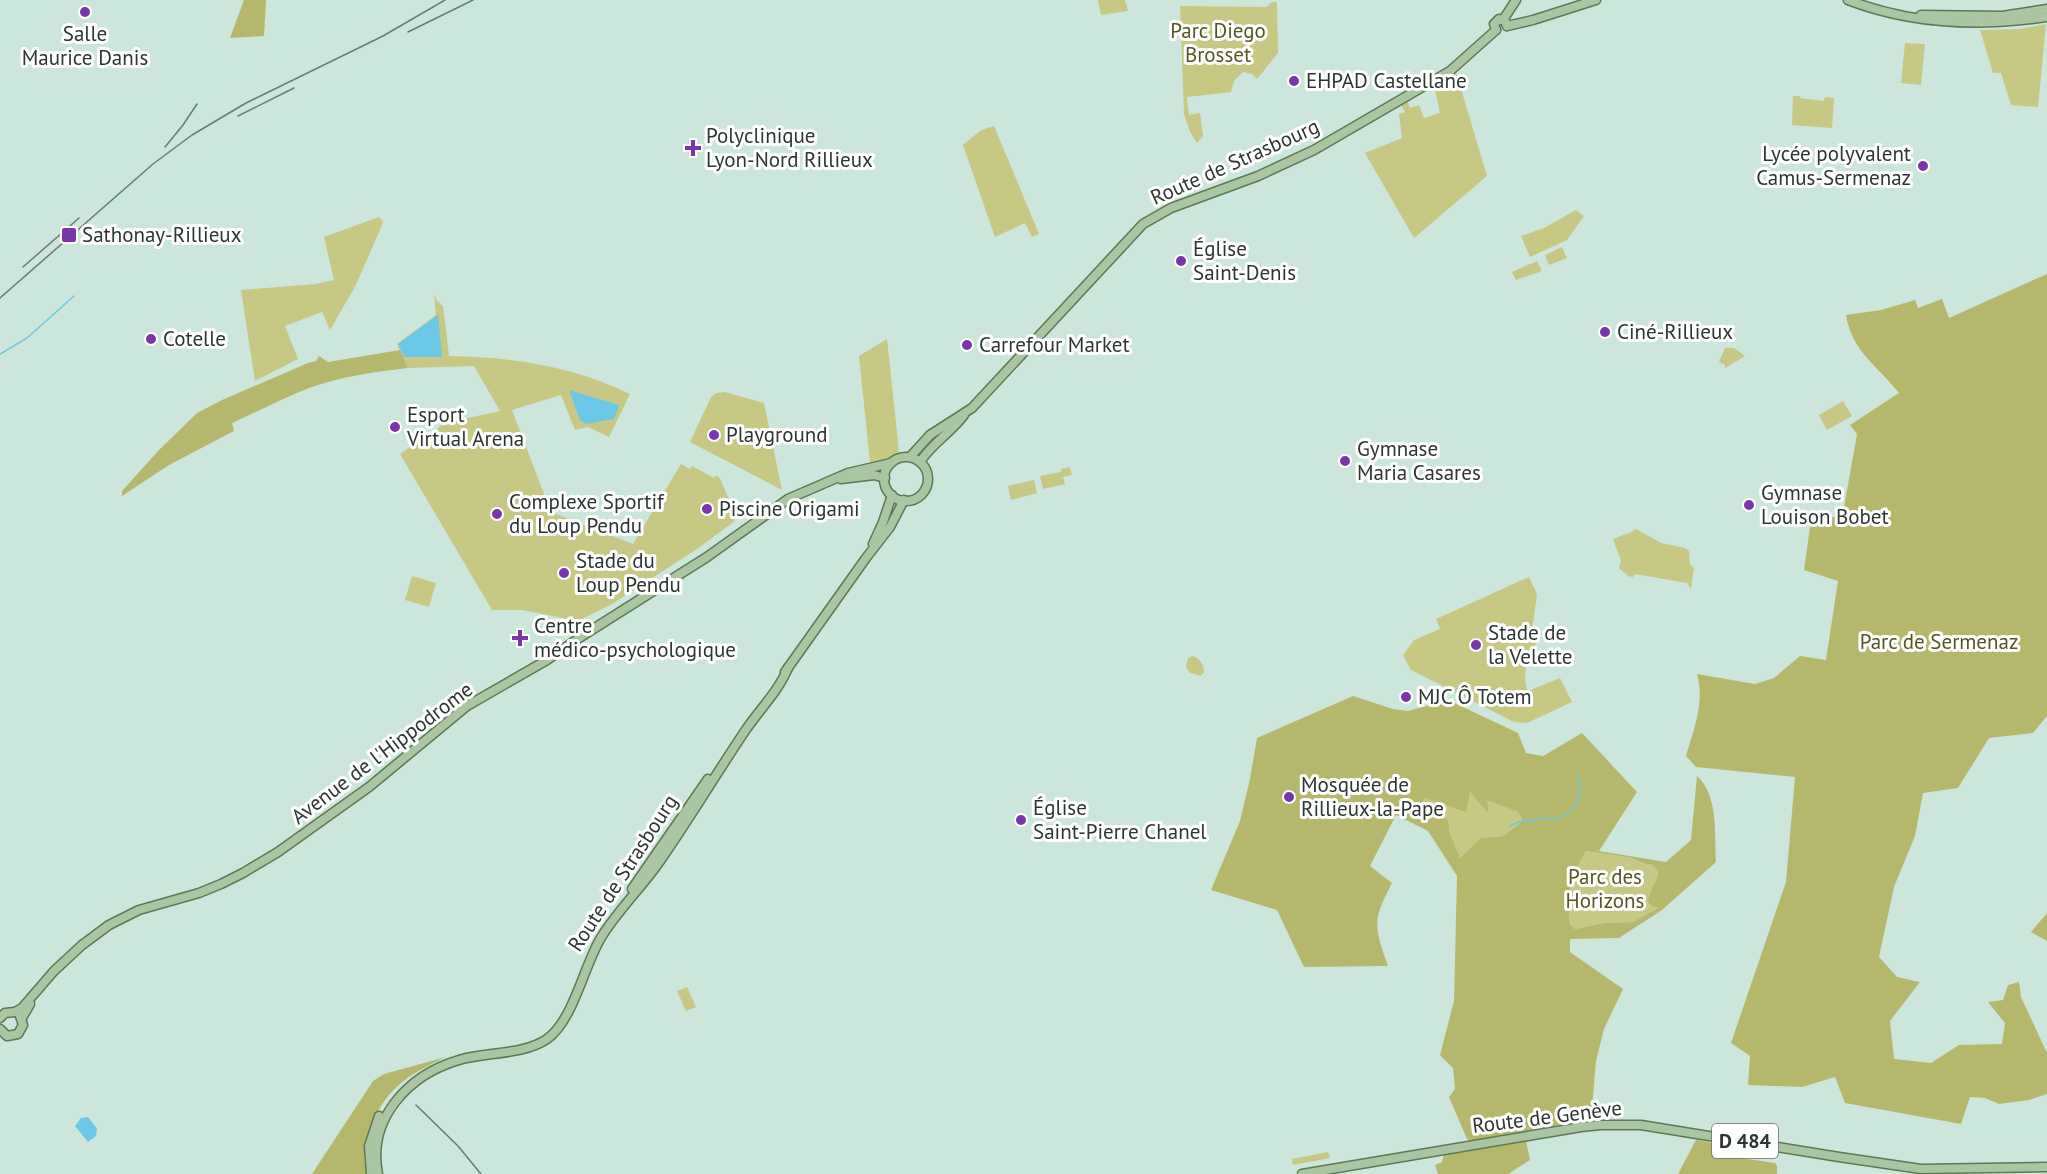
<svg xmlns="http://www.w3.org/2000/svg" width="2047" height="1174" font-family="'PT Sans',sans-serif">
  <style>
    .green { fill: #c6c884 }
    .forest { fill: #b5b86c; fill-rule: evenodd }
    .water { fill: #6bc7e6 }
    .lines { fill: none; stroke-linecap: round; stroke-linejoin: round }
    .stream { stroke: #6bc7e6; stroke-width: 1.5 }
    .major-casing { stroke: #5a7a53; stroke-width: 11 }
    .major { stroke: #abc5a3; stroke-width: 8 }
    .rail { stroke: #6a7a72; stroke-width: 1.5 }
    .poi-dot { fill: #7936aa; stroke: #fff; stroke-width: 2 }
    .labels { text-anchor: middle; stroke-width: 6; stroke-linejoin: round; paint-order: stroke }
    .shield { fill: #fff; stroke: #6b726f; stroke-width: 1.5 }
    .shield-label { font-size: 20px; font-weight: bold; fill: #2c3631 }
    .park-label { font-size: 21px; fill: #55561e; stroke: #fff }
    .poi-label { font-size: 21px; fill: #2c3631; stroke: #fff; text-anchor: start }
    .street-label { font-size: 21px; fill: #2c3631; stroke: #fff }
  </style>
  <rect width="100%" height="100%" fill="#cde6db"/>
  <g class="green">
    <path d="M1098,0H1125L1128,11L1101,15Z"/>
    <path d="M1272,2H1277L1278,53L1257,79L1252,74L1243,72L1234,81L1231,92L1187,97L1189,115L1200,113L1203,136L1197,143L1190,132L1184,114L1180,6L1266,7Z"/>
    <path d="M2046,24L2038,107L2011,105L2001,73H1993L1980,30L2020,29Z"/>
    <path d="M1905,43L1925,44L1921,85L1901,83Z"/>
    <path d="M1456,72L1487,176L1414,238L1365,153L1402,138L1399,114L1405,112L1401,105L1407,100L1410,108L1419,105L1424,118L1440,113L1434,85Z"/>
    <path d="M1793,96H1800V98L1824,101L1825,97L1834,98L1832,128L1792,125Z"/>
    <path d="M994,126L1039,234L1032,237L1025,223L995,237L963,145L981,130Z"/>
    <path d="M1576,210L1584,216L1567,240L1530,257L1521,236L1544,228Z"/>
    <path d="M379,217L383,221L382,225L356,285L330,330L322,312L285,326L298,359L255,381L241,290L315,284L334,280L324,237Z"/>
    <path d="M1562,247L1567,258L1549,265L1545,255Z"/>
    <path d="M1537,261L1542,271L1516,280L1512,272Z"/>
    <path d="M434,294L437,301L443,306L449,356C512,357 573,366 630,394L609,437L588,427L575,430L561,395L512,410L551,512L633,544L681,464L690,469L692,466L714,478L716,475L720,478L734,512L735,521L697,549L612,604L578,621L522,610H492L400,454L445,423L500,411L474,366L408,368L397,344L436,315Z"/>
    <path d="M887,339L899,452L887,459L870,462L859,356Z"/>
    <path d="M1725,348H1734L1745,356L1725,368V365L1719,362Z"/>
    <path d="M725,392L764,403L782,490L690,442L711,397L716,393Z"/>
    <path d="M1843,401L1852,416L1827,430L1819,415Z"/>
    <path d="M1070,467L1072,475L1063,477L1065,484L1043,489L1040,476L1061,472V469Z"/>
    <path d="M1034,480L1037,493L1011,500L1008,486Z"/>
    <path d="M1634,529L1638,530L1661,543L1685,548L1689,551L1690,564L1694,568L1691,589L1687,583L1635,574L1633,577L1628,576L1619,568L1621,561L1613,539L1634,531Z"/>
    <path d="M412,576L436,583L429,607L405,600Z"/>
    <path d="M1529,577L1537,594L1532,630L1536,643C1528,655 1521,678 1528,691L1560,678L1572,702L1527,723L1514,722L1411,670L1403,655L1414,640L1440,629L1436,619Z"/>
    <path d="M1192,656C1200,658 1205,666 1204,673L1200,676L1189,672L1186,667L1188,658Z"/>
    <path d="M1470,792L1489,812L1486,799L1518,812L1523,821L1503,836L1481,838L1460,858L1449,830L1422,809L1424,798Z"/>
    <path d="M1586,851L1632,858L1645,864L1653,865L1658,872L1654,888L1660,908L1649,915L1633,922L1604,923L1575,929L1570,925C1567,891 1570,881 1586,851Z"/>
    <path d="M687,987L696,1007L686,1011L677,991Z"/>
    <path d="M1328,1152L1330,1158L1293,1165L1292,1159Z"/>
  </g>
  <g class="forest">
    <path d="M244,0H266L264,36L230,38Z"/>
    <path d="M2047,274V716L2033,733L1989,738L1958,788L1923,793L1915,836L1894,887L1879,957L1897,977L1920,982L1890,1021L1894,1059L1931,1063L1959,1045L2002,1044L2005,1023L1988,1002L2003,1000L2008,985L2019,982L2021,997L2047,1053V1094L2029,1100L1999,1104L1985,1098L1970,1097L1961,1124L1845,1103L1835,1077L1802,1087L1748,1085L1750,1056L1731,1043L1786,882L1795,777L1696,767L1686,756C1694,729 1705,701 1697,674L1755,684L1774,678L1800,656L1826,660L1838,581L1804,570L1810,527L1843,513L1857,434L1850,425L1899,393C1877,365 1852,352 1846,315L1881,310L1915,300L1918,308L1942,299L1949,318Z"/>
    <path d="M400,350L408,368C375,372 343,376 312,387C285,397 259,411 232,423L234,431L169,465L122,496V491L158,451L197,413L222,400L308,363L316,361L319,356L328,362Z"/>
    <path d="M1353,696L1393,709L1408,711L1448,700L1518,733L1526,753L1543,756L1582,733L1637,792L1599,851L1666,862L1691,840L1697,776C1719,796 1714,834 1716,862L1662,910L1619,938L1570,939V952L1623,989L1604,1029L1596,1061L1591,1119L1471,1141L1467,1139L1449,1097L1455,1089L1453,1068L1440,1055L1454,1001L1457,876L1428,831L1396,815L1370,866L1392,883C1372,921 1374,926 1388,966L1304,967L1277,910L1211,890L1240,821L1250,779L1257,738ZM1470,792L1489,814L1487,800L1518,812L1523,821L1503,836L1481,838L1460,858L1449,830L1448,820L1422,809L1424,798L1466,812ZM1586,851L1632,858L1645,864L1653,865L1658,872C1656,885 1649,891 1648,902L1652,906L1659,908L1633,922L1604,923L1575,929L1570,925C1567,892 1570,880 1586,851Z"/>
    <path d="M2047,913V941L2031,932Z"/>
    <path d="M446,1057C407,1075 383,1090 369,1133C364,1146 362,1161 368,1174H312L373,1081L384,1074Z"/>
    <path d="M1696,1140L1742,1148L1741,1158L1775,1163L1777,1166V1174H1678Z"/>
    <path d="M1526,1141L1530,1160L1508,1174H1438L1435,1165L1442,1162L1444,1154Z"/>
  </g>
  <g class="water">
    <path d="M438,315L442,357H404L398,344Z"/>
    <path d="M569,390L619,405L614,419L586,424L580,420Z"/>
    <path d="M88,1117L97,1129L96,1136L88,1142L75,1126L81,1118Z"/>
  </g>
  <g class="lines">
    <g class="stream">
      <path d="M0,354L27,338L74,296"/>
      <path d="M1510,826C1532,812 1561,830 1576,804C1581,795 1581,785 1578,776"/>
    </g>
    <defs>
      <g id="major">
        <path d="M1848,0C1913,25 1979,27 2047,17"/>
        <path d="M1921,15L2002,16L2047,9"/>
        <path d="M1503,20L1516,0"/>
        <path d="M1507,26L1533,20L1596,0"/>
        <path d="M1496,30L1494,24L1499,19L1505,21L1507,26"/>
        <path d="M910,457L930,435L972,408L1143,224L1171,208L1258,176L1314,150L1450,71L1496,30"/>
        <circle cx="906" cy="479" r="22"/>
        <path d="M920,462C932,443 951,433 964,415"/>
        <path d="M841,479L874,475L885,478"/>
        <path d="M873,544L883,522L892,495"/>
        <path d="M785,672L866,558L890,527L904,500"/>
        <path d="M632,889L708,779"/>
        <path d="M0,1018L5,1013L15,1012L22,1008L54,971L82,945L109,925L139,910L199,893L221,884L243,873L278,852L369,787L467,706L547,660L579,638L707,557L788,499L848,473L891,463"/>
        <path d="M22,1018L30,1004"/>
        <path d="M0,1029L7,1036L18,1034L23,1025L20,1016"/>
        <path d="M371,1174L369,1146L379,1116"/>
        <path d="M378,1174C367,1119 408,1075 459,1060C485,1052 524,1055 547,1039C574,1020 584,964 602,936C619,909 642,887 660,861C690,818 716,774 745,731C759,710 778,692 788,668"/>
        <path d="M1302,1174L1581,1127L1600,1125H1641L1839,1157L1921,1169L2047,1167"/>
      </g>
    </defs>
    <use href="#major" class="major-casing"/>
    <use href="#major" class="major"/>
    <g class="rail">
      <path d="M408,32L473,0"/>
      <path d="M238,116L294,88"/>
      <path d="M165,147L183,125L197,104"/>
      <path d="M23,267L79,218"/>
      <path d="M0,298L153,164L192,135L246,103L383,36L445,0"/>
      <path d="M416,1105L458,1146L481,1174"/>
    </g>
  </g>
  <g class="poi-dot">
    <circle cx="85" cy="12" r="6"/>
    <circle cx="1294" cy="81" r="6"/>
    <path d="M690 139h6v6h6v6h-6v6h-6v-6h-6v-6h6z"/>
    <circle cx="1923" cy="166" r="6"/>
    <rect x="61" y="227" width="16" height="16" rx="3"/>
    <circle cx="1181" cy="261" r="6"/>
    <circle cx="1605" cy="332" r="6"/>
    <circle cx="151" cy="339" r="6"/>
    <circle cx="967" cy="345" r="6"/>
    <circle cx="395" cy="427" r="6"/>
    <circle cx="714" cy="435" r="6"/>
    <circle cx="1345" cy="461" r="6"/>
    <circle cx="1749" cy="505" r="6"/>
    <circle cx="707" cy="509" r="6"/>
    <circle cx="497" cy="514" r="6"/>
    <circle cx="564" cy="573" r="6"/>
    <path d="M517 629h6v6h6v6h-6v6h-6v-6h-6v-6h6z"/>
    <circle cx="1476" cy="645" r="6"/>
    <circle cx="1406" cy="697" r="6"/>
    <circle cx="1289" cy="797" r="6"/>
    <circle cx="1021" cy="820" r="6"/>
  </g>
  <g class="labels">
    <rect class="shield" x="1712" y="1124" width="66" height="34" rx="4.5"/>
    <g class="shield-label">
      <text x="1745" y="1148">D 484</text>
    </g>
    <g class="park-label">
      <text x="1218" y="38">Parc Diego<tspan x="1218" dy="24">Brosset</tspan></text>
      <text x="1939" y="649">Parc de Sermenaz</text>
      <text x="1605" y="884">Parc des<tspan x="1605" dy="24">Horizons</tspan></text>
    </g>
    <g class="poi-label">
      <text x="85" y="41" text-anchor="middle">Salle<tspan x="85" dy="24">Maurice Danis</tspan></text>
      <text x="1306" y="88">EHPAD Castellane</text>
      <text x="706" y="143">Polyclinique<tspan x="706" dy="24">Lyon-Nord Rillieux</tspan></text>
      <text x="1911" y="161" text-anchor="end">Lycée polyvalent<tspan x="1911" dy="24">Camus-Sermenaz</tspan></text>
      <text x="82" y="242">Sathonay-Rillieux</text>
      <text x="1193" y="256">Église<tspan x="1193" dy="24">Saint-Denis</tspan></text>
      <text x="1617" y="339">Ciné-Rillieux</text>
      <text x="163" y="346">Cotelle</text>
      <text x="979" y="352">Carrefour Market</text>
      <text x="407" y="422">Esport<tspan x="407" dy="24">Virtual Arena</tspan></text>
      <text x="726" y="442">Playground</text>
      <text x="1357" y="456">Gymnase<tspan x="1357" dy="24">Maria Casares</tspan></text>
      <text x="1761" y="500">Gymnase<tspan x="1761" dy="24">Louison Bobet</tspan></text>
      <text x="509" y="509">Complexe Sportif<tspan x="509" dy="24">du Loup Pendu</tspan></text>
      <text x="719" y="516">Piscine Origami</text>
      <text x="576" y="568">Stade du<tspan x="576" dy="24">Loup Pendu</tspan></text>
      <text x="534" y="633">Centre<tspan x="534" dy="24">médico-psychologique</tspan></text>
      <text x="1488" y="640">Stade de<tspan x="1488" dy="24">la Velette</tspan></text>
      <text x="1418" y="704">MJC Ô Totem</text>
      <text x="1301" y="792">Mosquée de<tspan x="1301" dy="24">Rillieux-la-Pape</tspan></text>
      <text x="1033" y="815">Église<tspan x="1033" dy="24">Saint-Pierre Chanel</tspan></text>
    </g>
    <g class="street-label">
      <text transform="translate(1235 162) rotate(-24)" y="7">Route de Strasbourg</text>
      <text transform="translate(382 753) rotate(-37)" y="7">Avenue de l'Hippodrome</text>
      <text transform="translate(623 873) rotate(-57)" y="7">Route de Strasbourg</text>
      <text transform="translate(1547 1117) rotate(-7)" y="7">Route de Genève</text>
    </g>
  </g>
</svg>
